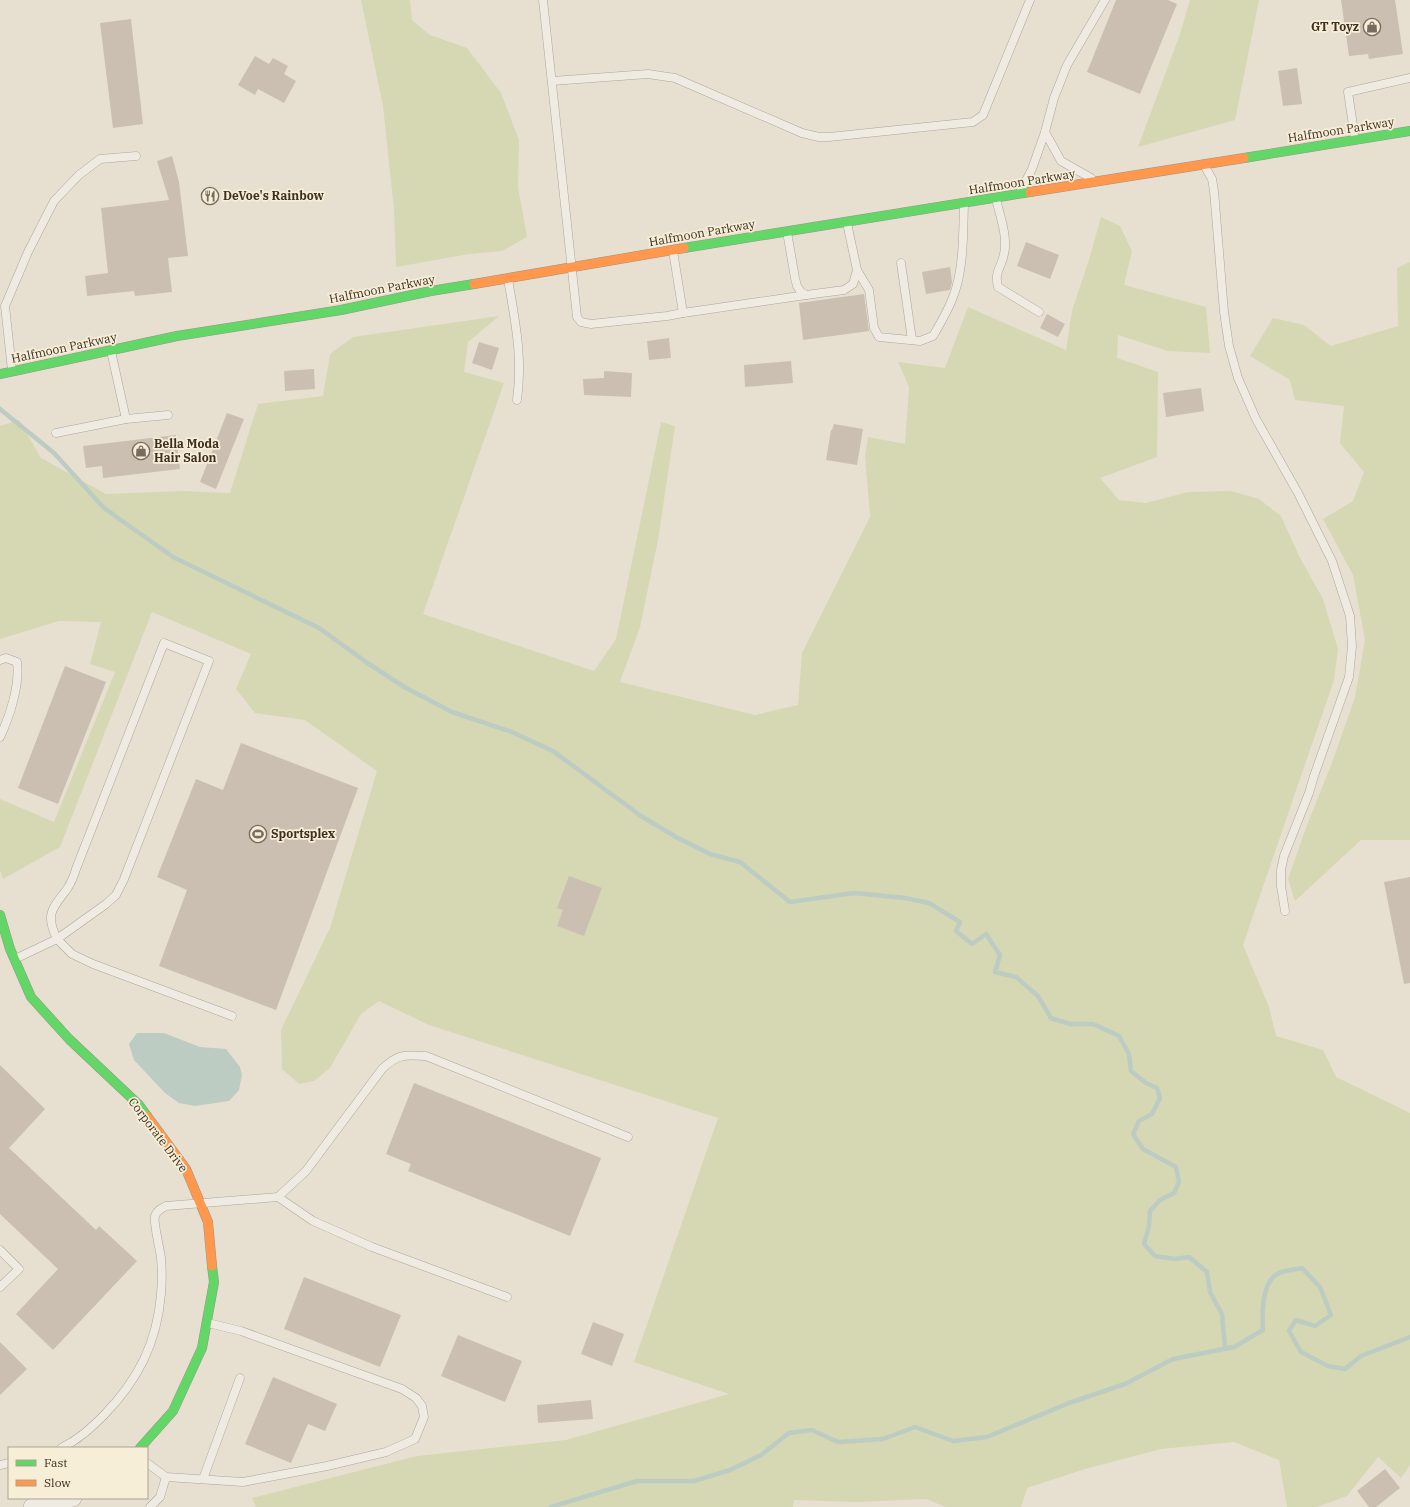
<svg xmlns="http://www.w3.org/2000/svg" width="1410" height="1507" font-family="'IBM Plex Serif',serif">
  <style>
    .green { fill: #d6d7b3 }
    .water { fill: #bcccc2 }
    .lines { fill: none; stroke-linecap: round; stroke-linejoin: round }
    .stream { stroke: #bcccc2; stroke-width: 4.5 }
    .building { fill: #cbbfb2 }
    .lane-casing { stroke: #ada599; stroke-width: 9 }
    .street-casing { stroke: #ada599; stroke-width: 18 }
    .fast-casing { stroke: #9c958a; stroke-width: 10 }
    .slow-casing { stroke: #9c958a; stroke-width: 10 }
    .lane { stroke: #efebe3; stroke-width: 8 }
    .street { stroke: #efebe3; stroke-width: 17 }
    .fast { stroke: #63d668; stroke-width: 9 }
    .slow { stroke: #ff974d; stroke-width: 9 }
    .labels { text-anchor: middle; stroke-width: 3.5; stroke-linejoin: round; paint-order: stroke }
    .poi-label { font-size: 12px; font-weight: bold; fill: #3d2e20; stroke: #f7eed8; text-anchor: start }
    .street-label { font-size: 12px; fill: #3d2e20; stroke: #f7eed8 }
  </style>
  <rect width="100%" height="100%" fill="#e7e0d1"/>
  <g class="green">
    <path d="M361,0H410L412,20L430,35L467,48L501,93L519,140L518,187L527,237L502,251L469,254L396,267L394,210L383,106Z"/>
    <path d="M1190,0H1259L1235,120L1138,147L1180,34Z"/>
    <path d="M1101,217L1120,226L1132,251L1124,285L1206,307L1210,353L1168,351L1118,335L1117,358L1158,372L1157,457L1100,478L1119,500L1146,503L1188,492L1231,491L1259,499L1281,516L1299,556L1323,599L1338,649L1334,680L1243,945L1269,1007L1276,1036L1323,1050L1336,1077L1410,1113V1465L1401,1478L1378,1457L1347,1496L1317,1507H1287L1279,1460L1234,1442L1161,1449L1085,1469L1027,1488L1021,1507H945L927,1499L856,1502L794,1500L793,1507H256L252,1498L417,1456L566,1440L729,1394L634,1362L718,1118L429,1025L379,1001L361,1014L330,1068L314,1081L299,1084L282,1069L281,1030L330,928L377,771L305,720L255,713L236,689L251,654L152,612L60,847L3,879L0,870V799L54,822L115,672L90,664L101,622L59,621L0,639V426L19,420L41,458L106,494L182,491L230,493L258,404L323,396L330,354L353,337L499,316L468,342L464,372L504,383L423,614L594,671L616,639L661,422L675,426L658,540L640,627L620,682L755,715L798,705L802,653L870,517L865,456L868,437L905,444L909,387L898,362L945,368L968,307L1066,350L1072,311L1089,260Z"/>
    <path d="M1410,262V840H1361L1295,901L1288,879L1307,825L1333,760L1355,697L1365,640L1353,575L1323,519L1353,501L1364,472L1340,443L1344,406L1295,400L1290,380L1250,356L1273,318L1304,325L1331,346L1398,326L1397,268Z"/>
  </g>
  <path class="water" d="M137,1033H164L200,1047L226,1049L240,1067L242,1075L239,1090L229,1101L195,1106L179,1103L165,1093L134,1060L129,1044Z"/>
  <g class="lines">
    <g class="stream">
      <path d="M0,409L54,453L104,508L173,557L319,628L369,664L406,688L452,712L512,732L553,751L641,816L676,837L710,854L740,862L790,902L854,893L905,898L929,903L960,922L956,931L972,944L986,934L1000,955L995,972L1016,977L1038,996L1051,1018L1070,1024H1093L1119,1036L1129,1054L1131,1071L1146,1083L1157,1088L1160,1098L1152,1114L1139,1121L1133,1134L1143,1149L1176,1167L1179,1182L1174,1193L1160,1200L1150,1211L1149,1226L1144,1244L1155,1256L1175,1259L1189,1257L1207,1272L1210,1292L1222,1314L1225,1349"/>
      <path d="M551,1507L637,1481H694L730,1470L761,1455L789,1433L812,1430L838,1442L883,1439L915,1427L953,1441L987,1437L1069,1403L1125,1384L1173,1359L1234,1347L1263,1330C1262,1314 1262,1283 1277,1274C1284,1270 1294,1270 1302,1268L1320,1287L1331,1315L1315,1326L1296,1320L1289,1331L1301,1352L1328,1366L1345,1369L1361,1356L1410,1337"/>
    </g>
  </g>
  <g class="building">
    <path d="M1116,0H1168L1177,4L1140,94L1087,72Z"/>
    <path d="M1341,0H1395L1403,54L1369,59L1368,54L1349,56Z"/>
    <path d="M131,19L143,124L113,128L100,23Z"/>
    <path d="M255,56L269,64L273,58L288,66L284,74L296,81L284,103L258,89L255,95L238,85Z"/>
    <path d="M1297,68L1302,104L1283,106L1278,71Z"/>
    <path d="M172,156L179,182L188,256L168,258L172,292L135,296L134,291L87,296L85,276L108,273L101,208L169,200L157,161Z"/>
    <path d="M1026,242L1059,255L1050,279L1017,266Z"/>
    <path d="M950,267L952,282L950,290L926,294L922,272Z"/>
    <path d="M864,294L869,331L803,340L799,303Z"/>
    <path d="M1047,314L1065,324L1058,337L1040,328Z"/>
    <path d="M669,338L671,358L649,360L647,341Z"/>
    <path d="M479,342L499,348L492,370L472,363Z"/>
    <path d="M791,361L793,383L745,387L744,365Z"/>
    <path d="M314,369L315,389L285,391L284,371Z"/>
    <path d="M604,371L632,373L631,397L584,395L583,379L604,378Z"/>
    <path d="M1201,388L1204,411L1166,417L1163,393Z"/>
    <path d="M227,413L244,419L216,489L200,482Z"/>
    <path d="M834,424L863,429L857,465L826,460L831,430H832Z"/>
    <path d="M176,435L180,469L103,478L102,466L86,468L83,446Z"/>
    <path d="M65,666L106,682L58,804L18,788Z"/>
    <path d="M241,743L358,788L276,1010L159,966L187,890L157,877L196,779L223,790Z"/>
    <path d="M569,876L602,888L584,936L557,926L563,910L557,908Z"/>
    <path d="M1410,877V983L1404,984L1384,882Z"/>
    <path d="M0,1065L45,1109L9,1148L96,1230L99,1226L137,1261L53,1350L16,1314L58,1269L0,1214Z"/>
    <path d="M414,1083L601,1158L570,1236L408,1171L411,1164L386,1154Z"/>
    <path d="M304,1277L401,1315L380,1367L284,1329Z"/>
    <path d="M593,1322L624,1334L612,1366L581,1354Z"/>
    <path d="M458,1335L522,1361L505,1402L441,1376Z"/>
    <path d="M0,1342L27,1369L0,1395Z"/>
    <path d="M273,1377L337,1404L325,1431L308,1424L291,1463L245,1444Z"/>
    <path d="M591,1400L593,1419L538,1423L537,1405Z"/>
    <path d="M1385,1469L1400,1488L1376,1507H1369L1357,1491Z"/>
  </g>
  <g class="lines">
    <defs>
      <g id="lane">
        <path d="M543,0L577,317L581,322L591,324L667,316L683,313"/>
        <path d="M552,81L648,74L675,78L802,133L819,137H829L973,122L983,115L1030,0"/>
        <path d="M1045,132L1061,161L1091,178"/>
        <path d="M1355,139L1348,92L1410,78"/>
        <path d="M1204,165L1212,179L1214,191L1224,312L1229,346L1238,378L1256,419L1298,493L1332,561L1350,616L1352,646L1349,677L1314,776L1309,793L1284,856L1281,870V886L1285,911"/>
        <path d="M1021,190L1032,169L1045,132L1054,98L1067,65L1105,0"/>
        <path d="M996,199C1000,216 1008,237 1004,254C1001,269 994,271 998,287L1039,312"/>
        <path d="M787,232L795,278L797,286L801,292L806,295L844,290L853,284L857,270L847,223"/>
        <path d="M673,251L683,313L806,295"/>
        <path d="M901,263L912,340"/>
        <path d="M857,270L869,290L874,328L879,337L920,341L933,336C940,324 948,311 953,297C964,270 963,233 964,204"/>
        <path d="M508,279C515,321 523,357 517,400"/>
        <path d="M12,370L5,306L28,252L54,201L79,175L100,159L136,156"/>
        <path d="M126,419L168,415"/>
        <path d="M56,433L126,419L111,351"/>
        <path d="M0,660L6,658L17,662C20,685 10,716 0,737"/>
        <path d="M15,959L57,939C45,914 52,909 67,889C71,883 74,876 76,869L164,643L209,661L124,879L116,895L106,904L57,939L72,954L93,964L232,1016"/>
        <path d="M278,1197L313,1221L372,1247L507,1297"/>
        <path d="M0,1250L19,1269L0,1287"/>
        <path d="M61,1448C78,1440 90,1429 104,1415C138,1380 157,1343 161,1294C162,1282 162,1270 161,1258C160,1249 153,1222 155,1216C157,1210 161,1209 166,1206L278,1197L306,1171L382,1069C399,1053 405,1055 426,1056L628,1137"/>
        <path d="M147,1463L166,1477L243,1482L327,1466L386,1452L415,1439L424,1417L422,1406L416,1398L402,1389L241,1331L208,1323"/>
        <path d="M0,1465L9,1463"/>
        <path d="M203,1479L240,1378"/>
        <path d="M150,1507L160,1497L166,1477"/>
      </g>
      <path id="street" d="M32,1507L73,1498"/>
      <g id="fast">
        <path d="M1244,158L1410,131"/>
        <path d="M684,248L1030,192"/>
        <path d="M0,374L177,336L341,310L431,291L474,284"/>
        <path d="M0,915L10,949L31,997L69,1039L139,1105L147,1116"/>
        <path d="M140,1448L173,1411L202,1348L214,1282L212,1266"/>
      </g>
      <g id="slow">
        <path d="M1030,192L1244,158"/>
        <path d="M474,284L684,248"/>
        <path d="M147,1116L186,1169L208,1222L212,1266"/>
      </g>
    </defs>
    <use href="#lane" class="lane-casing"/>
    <use href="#street" class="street-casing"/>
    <use href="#fast" class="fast-casing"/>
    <use href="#slow" class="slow-casing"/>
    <use href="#lane" class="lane"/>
    <use href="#street" class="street"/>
    <use href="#fast" class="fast"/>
    <use href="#slow" class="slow"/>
  </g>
  <defs>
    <symbol id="shop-ring" viewBox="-11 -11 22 22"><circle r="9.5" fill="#f7eed8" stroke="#786c5e" stroke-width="1.5"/><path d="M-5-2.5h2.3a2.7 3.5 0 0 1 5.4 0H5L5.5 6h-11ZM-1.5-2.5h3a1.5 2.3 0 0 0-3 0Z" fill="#786c5e"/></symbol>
    <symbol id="restaurant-ring" viewBox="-11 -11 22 22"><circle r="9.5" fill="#f7eed8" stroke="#786c5e" stroke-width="1.5"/><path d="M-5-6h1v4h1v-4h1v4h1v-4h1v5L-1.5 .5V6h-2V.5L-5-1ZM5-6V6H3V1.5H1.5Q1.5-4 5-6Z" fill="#786c5e"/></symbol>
    <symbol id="stadium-ring" viewBox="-11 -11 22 22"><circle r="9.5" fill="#f7eed8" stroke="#786c5e" stroke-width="1.5"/><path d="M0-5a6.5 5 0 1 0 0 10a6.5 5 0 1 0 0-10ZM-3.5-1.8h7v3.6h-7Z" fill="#786c5e"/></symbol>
  </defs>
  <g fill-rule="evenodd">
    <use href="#shop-ring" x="1362" y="17" width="20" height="20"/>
    <use href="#restaurant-ring" x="200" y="186" width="20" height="20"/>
    <use href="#shop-ring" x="131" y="441" width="20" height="20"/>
    <use href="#stadium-ring" x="248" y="824" width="20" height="20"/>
  </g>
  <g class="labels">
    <g class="poi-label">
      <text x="1359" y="31" text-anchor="end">GT Toyz</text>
      <text x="223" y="200">DeVoe's Rainbow</text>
      <text x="154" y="448">Bella Moda<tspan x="154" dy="14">Hair Salon</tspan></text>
      <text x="271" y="838">Sportsplex</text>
    </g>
    <g class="street-label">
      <text transform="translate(1341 130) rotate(-9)" y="4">Halfmoon Parkway</text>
      <text transform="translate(1022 182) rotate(-9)" y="4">Halfmoon Parkway</text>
      <text transform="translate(702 233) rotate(-10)" y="4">Halfmoon Parkway</text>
      <text transform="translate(382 289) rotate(-11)" y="4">Halfmoon Parkway</text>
      <text transform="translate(64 348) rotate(-12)" y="4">Halfmoon Parkway</text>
      <text transform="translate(158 1135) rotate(53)" y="4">Corporate Drive</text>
    </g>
  </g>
  <rect x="8" y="1447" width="140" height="52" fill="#f7eed8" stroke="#ada18e"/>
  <rect x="16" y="1460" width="20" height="6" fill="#63d668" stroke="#ada18e"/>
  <text x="44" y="1467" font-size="12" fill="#3d2e20">Fast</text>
  <rect x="16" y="1480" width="20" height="6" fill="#ff974d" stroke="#ada18e"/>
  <text x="44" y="1487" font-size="12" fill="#3d2e20">Slow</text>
</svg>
